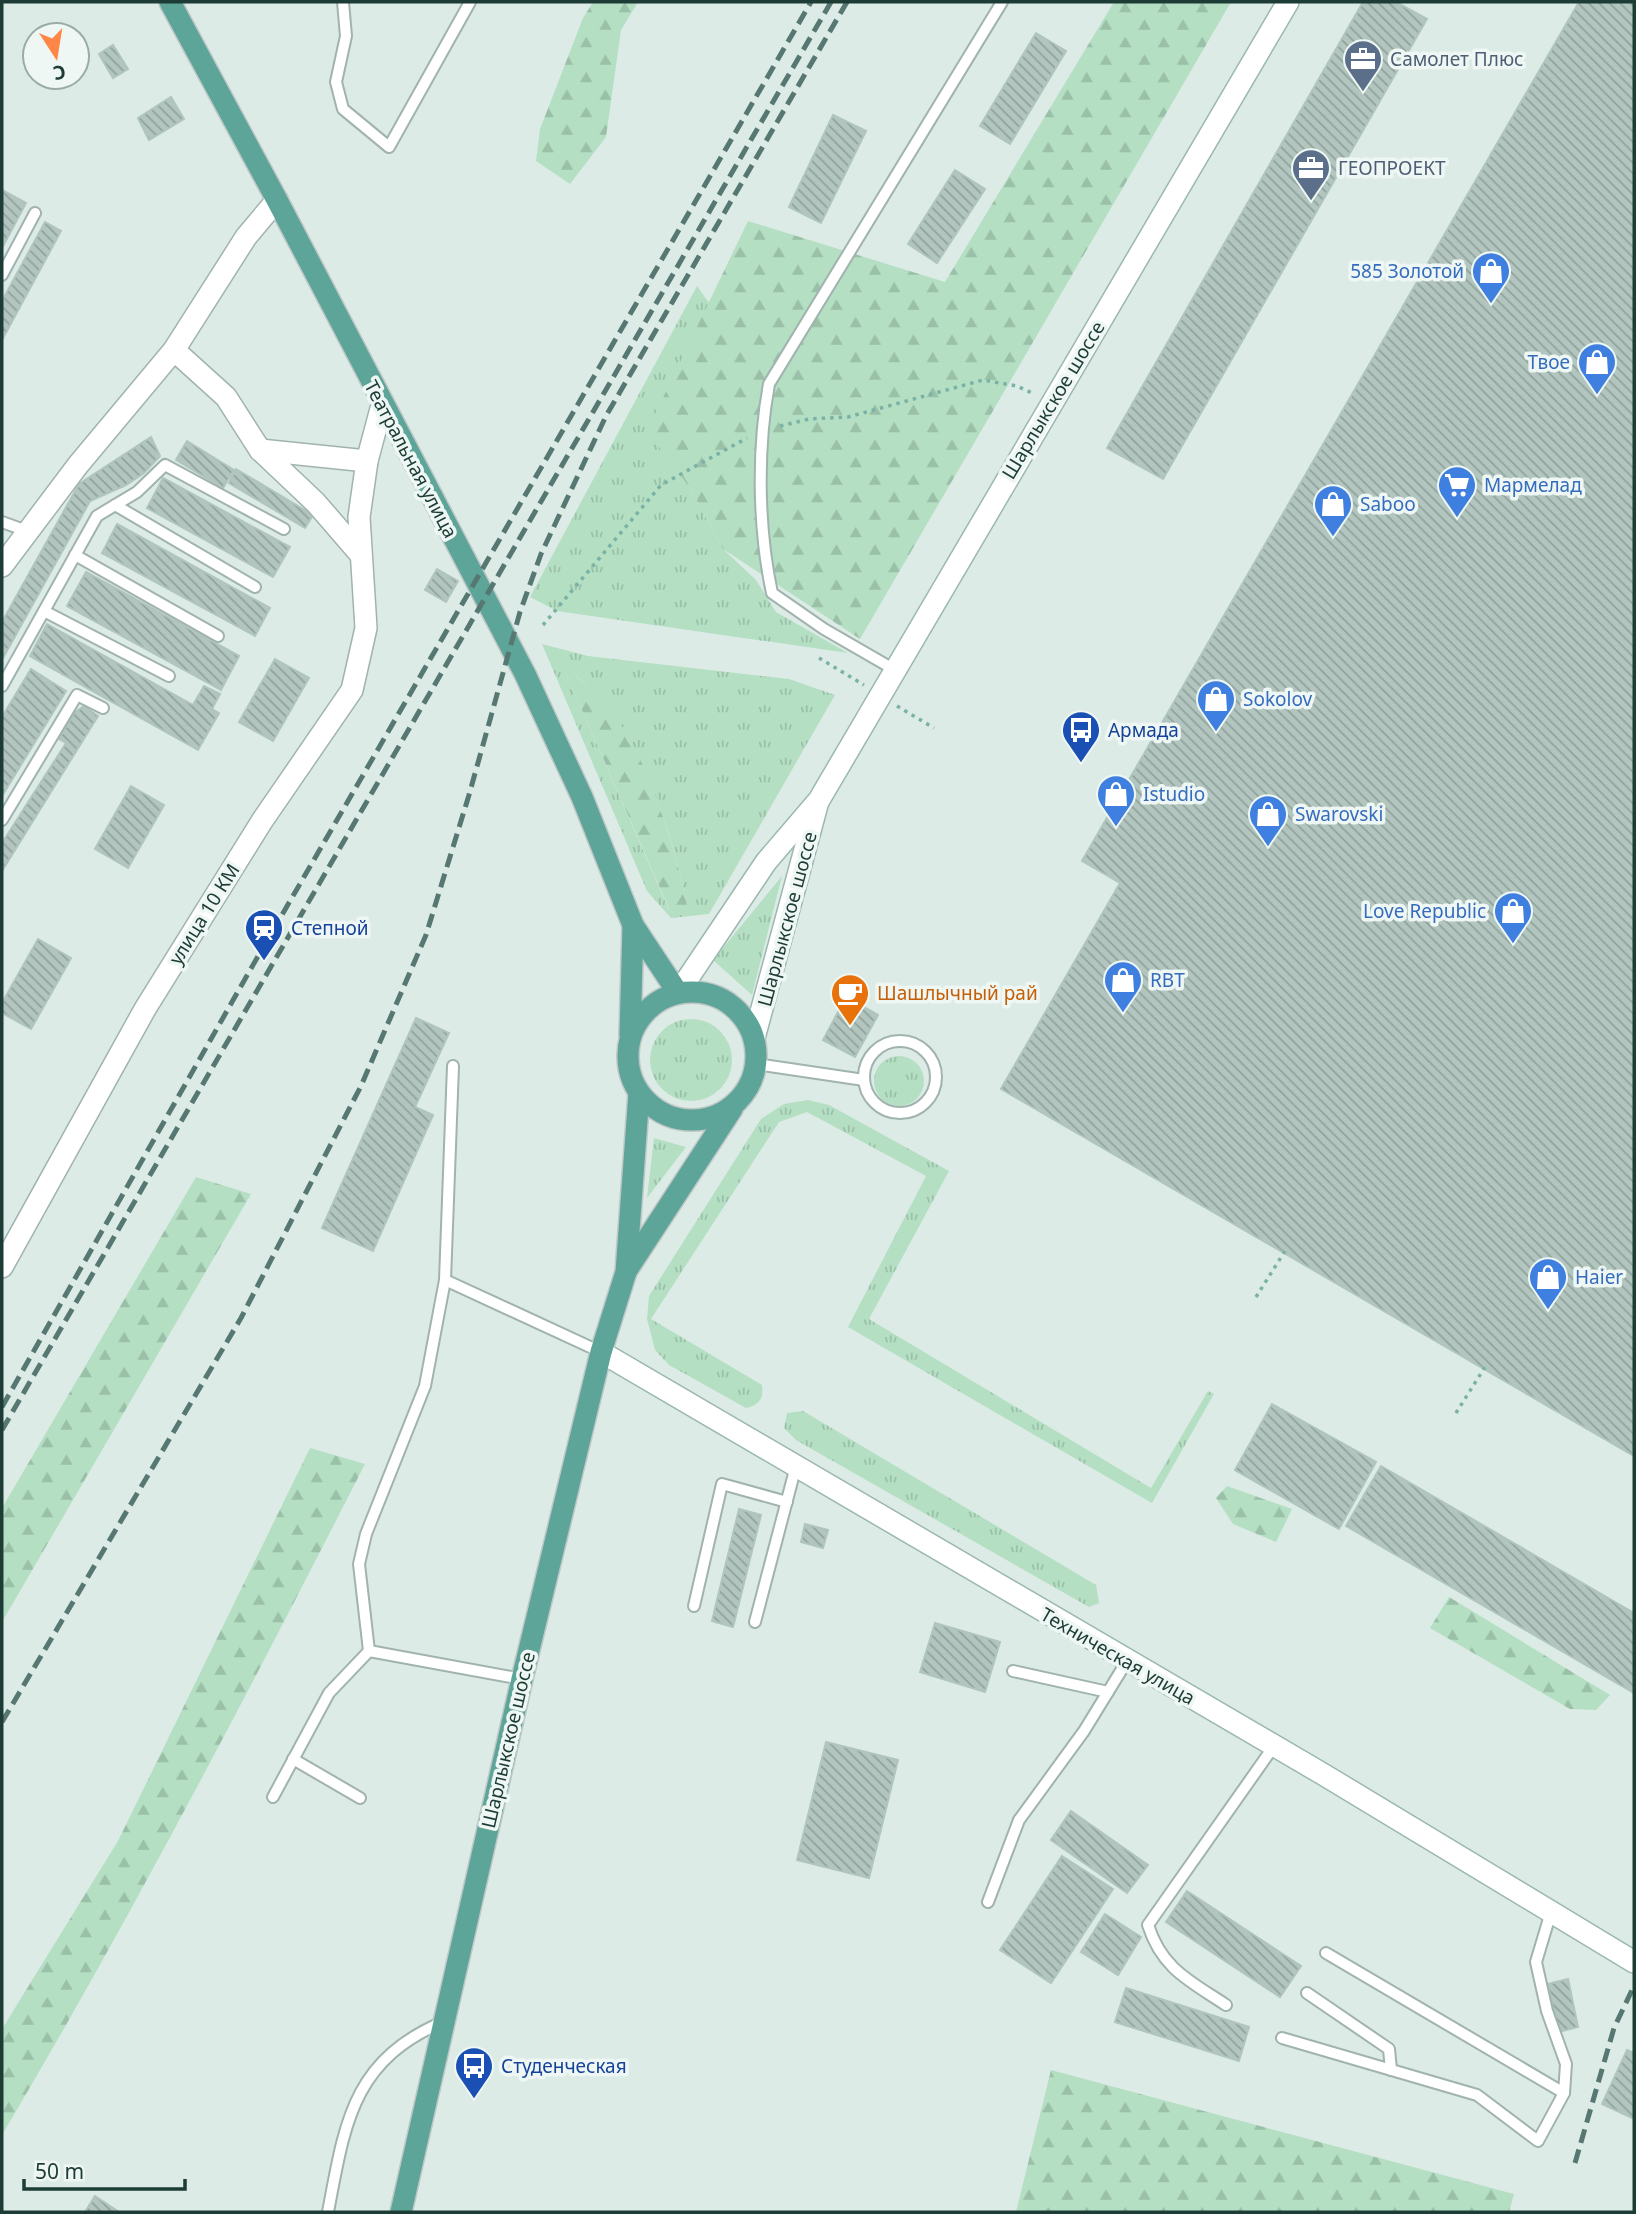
<svg xmlns="http://www.w3.org/2000/svg" width="1636" height="2214" font-family="'Noto Sans',sans-serif">
  <style>
    .grass { fill: url(#grass-tufts); fill-rule: evenodd }
    .forest { fill: url(#forest-firs) }
    .building { fill: url(#building-back-hatch); stroke: #afc5be; stroke-width: 2 }
    .lines { fill: none; stroke-linecap: round; stroke-linejoin: round }
    .lane-casing { stroke: #a0b3ae; stroke-width: 14 }
    .street-casing { stroke: #a0b3ae; stroke-width: 24 }
    .secondary-casing { stroke: #9bb8b0; stroke-width: 24 }
    .primary-casing { stroke: #c0c8c7; stroke-width: 24 }
    .path { stroke: #7ab2a6; stroke-width: 3.5; stroke-dasharray: 3.5 5; stroke-linecap: butt }
    .lane { stroke: #fff; stroke-width: 10 }
    .street { stroke: #fff; stroke-width: 21 }
    .secondary { stroke: #fff; stroke-width: 21 }
    .primary { stroke: #5da599; stroke-width: 21 }
    .rail { stroke: #577872; stroke-width: 5; stroke-dasharray: 14 7; stroke-linecap: butt }
    .labels { text-anchor: middle; stroke-width: 7; stroke-linejoin: round; paint-order: stroke }
    .service-label { font-size: 19px; fill: #4e5e75; stroke: #eef7f4; text-anchor: start }
    .shop-label { font-size: 19px; fill: #366cbe; stroke: #eef7f4; text-anchor: start }
    .street-label { font-size: 19px; fill: #1d3c36; stroke: #eef7f4 }
    .transit-label { font-size: 19px; fill: #164399; stroke: #eef7f4; text-anchor: start }
    .food-label { font-size: 19px; fill: #c56008; stroke: #eef7f4; text-anchor: start }
  </style>
  <defs>
    <pattern id="grass-tufts" width="24" height="20" patternUnits="userSpaceOnUse" patternTransform="scale(1.75)"><rect width="24" height="20" fill="#b4dfc3"/><path d="M3 7l-1-3M5 7V3M7 7l1-3M15 17l-1-3M17 17v-4M19 17l1-3" fill="none" stroke="#9ac0a8"/></pattern>
    <pattern id="forest-firs" width="22" height="20" patternUnits="userSpaceOnUse" patternTransform="scale(1.75)"><rect width="22" height="20" fill="#b4dfc3"/><path d="M5 1l3.5 6h-7zM16 11l3.5 6h-7z" fill="#9ac0a8"/></pattern>
    <pattern id="building-back-hatch" width="6" height="6" patternUnits="userSpaceOnUse" patternTransform="scale(1.75)"><rect width="6" height="6" fill="#b2c6bf"/><path d="M-1 5l2 2M0 0l6 6M5-1l2 2" fill="none" stroke="#90a29c"/></pattern>
  </defs>
  <rect width="100%" height="100%" fill="#ddebe6"/>
  <g class="grass">
    <path d="M697,286L709,303L648,431L690,488L723,549L756,580L776,612L848,653L557,611L530,597Z"/>
    <path d="M542,644L588,656L789,679L835,695L709,914L671,918L647,891ZM562,664C635,720 669,817 687,905L669,910Z"/>
    <path d="M782,876L752,995L713,960Z"/>
    <circle cx="691" cy="1060" r="41"/>
    <circle cx="899" cy="1081" r="25"/>
    <path d="M808,1100L829,1105L949,1171L869,1319L1151,1488L1208,1391L1214,1394L1152,1503L848,1327L926,1176L807,1112L779,1122L651,1319L762,1385C764,1399 759,1405 746,1408L669,1365L655,1350L647,1319L649,1296L761,1119L784,1104Z"/>
    <path d="M654,1138L686,1147L647,1198Z"/>
    <path d="M803,1411L1096,1585L1099,1603L1089,1607L796,1440L784,1428L787,1413Z"/>
  </g>
  <g class="forest">
    <path d="M593,2H638L621,30L606,137L570,184L536,161L540,129L583,18Z"/>
    <path d="M1114,2H1231L860,639L723,549L690,488L647,431L748,221L945,282Z"/>
    <path d="M561,662C586,685 616,712 632,743C656,789 677,854 687,905L670,911Z"/>
    <path d="M196,1177L251,1194L2,1622V1508Z"/>
    <path d="M310,1448L365,1464C249,1691 132,1916 2,2135V2029L118,1841Z"/>
    <path d="M1227,1486L1292,1509L1276,1542L1233,1524L1216,1498Z"/>
    <path d="M1449,1597L1610,1695L1596,1710L1570,1709L1430,1628Z"/>
    <path d="M1051,2070L1514,2194L1509,2212H1016Z"/>
  </g>
  <g class="building">
    <path d="M1363,2H1396L1427,19L1163,479L1107,448Z"/>
    <path d="M1579,2H1634V1456L1001,1089L1120,883L1082,861Z"/>
    <path d="M1036,33L1066,51L1010,144L980,126Z"/>
    <path d="M113,45L128,69L113,78L99,54Z"/>
    <path d="M171,97L184,119L149,140L138,118Z"/>
    <path d="M833,115L866,131L821,223L789,207Z"/>
    <path d="M955,170L985,189L937,263L908,244Z"/>
    <path d="M2,190L26,203L2,248Z"/>
    <path d="M45,222L61,231L2,340V301Z"/>
    <path d="M151,437L160,456L144,473L126,485L90,501L2,660V622L79,484Z"/>
    <path d="M187,441L234,470L223,488L176,460Z"/>
    <path d="M236,469L313,515L305,528L229,483Z"/>
    <path d="M163,478L290,547L273,577L147,508Z"/>
    <path d="M117,524L270,608L255,636L102,553Z"/>
    <path d="M437,569L458,581L446,602L425,590Z"/>
    <path d="M86,572L239,656L221,690L67,606Z"/>
    <path d="M47,624L193,705L204,686L220,694L212,709L219,713L198,750L30,656Z"/>
    <path d="M275,659L309,678L273,741L239,722Z"/>
    <path d="M31,669L66,691L2,796V717Z"/>
    <path d="M84,706L98,716L2,871V843L66,743L59,739L74,713Z"/>
    <path d="M131,786L164,805L128,868L95,849Z"/>
    <path d="M38,939L71,958L31,1029L2,1013V1003Z"/>
    <path d="M846,997L878,1015L855,1057L823,1040Z"/>
    <path d="M416,1018L449,1033L415,1107L433,1115L373,1251L322,1228Z"/>
    <path d="M1272,1404L1376,1462L1339,1529L1235,1470Z"/>
    <path d="M1381,1466L1634,1613V1693L1346,1526Z"/>
    <path d="M739,1509L761,1515L733,1627L712,1621Z"/>
    <path d="M805,1524L828,1530L823,1548L801,1542Z"/>
    <path d="M935,1623L1000,1642L985,1692L920,1672Z"/>
    <path d="M826,1742L898,1760L869,1878L797,1860Z"/>
    <path d="M1071,1811L1148,1865L1127,1893L1051,1840Z"/>
    <path d="M1062,1856L1113,1889L1051,1983L1000,1950Z"/>
    <path d="M1187,1891L1301,1966L1280,1997L1166,1922Z"/>
    <path d="M1105,1914L1141,1937L1118,1975L1081,1952Z"/>
    <path d="M1568,1979L1578,2027L1558,2032L1548,1984Z"/>
    <path d="M1126,1988L1249,2027L1239,2061L1115,2022Z"/>
    <path d="M1627,2050L1634,2053V2119L1602,2104Z"/>
    <path d="M95,2196L119,2212H85Z"/>
  </g>
  <g class="lines">
    <defs>
      <g id="lane">
        <path d="M343,2L346,36L336,82L343,109L389,147L470,2"/>
        <path d="M2,275L35,213"/>
        <path d="M115,505L255,587"/>
        <path d="M2,522L27,531"/>
        <path d="M75,555L218,636"/>
        <path d="M44,611L169,676"/>
        <path d="M895,670L824,629L772,593C758,528 757,449 769,384L1002,2"/>
        <path d="M2,686L97,516L137,492L165,465L284,529"/>
        <path d="M2,820L77,695L103,708"/>
        <circle cx="900" cy="1077" r="36"/>
        <path d="M756,1064L864,1080"/>
        <path d="M445,1280L601,1352"/>
        <path d="M694,1606L722,1484L787,1502"/>
        <path d="M755,1622L796,1466"/>
        <path d="M369,1651L359,1564L366,1534L425,1386L445,1280L453,1066"/>
        <path d="M1013,1671L1108,1692"/>
        <path d="M293,1759L360,1798"/>
        <path d="M273,1797L329,1693L369,1651L522,1679"/>
        <path d="M988,1902L1019,1820L1084,1731L1127,1661"/>
        <path d="M1326,1953L1564,2093L1566,2064L1547,2011L1536,1962L1551,1912"/>
        <path d="M1307,1993L1389,2049L1391,2070"/>
        <path d="M1226,2005C1190,1981 1162,1969 1148,1925L1274,1746"/>
        <path d="M1282,2038L1477,2095L1538,2141L1564,2093"/>
        <path d="M328,2212C345,2123 352,2060 445,2021"/>
      </g>
      <g id="street">
        <path d="M174,350L226,397L260,450L316,503L360,554"/>
        <path d="M260,450L367,461"/>
        <path d="M2,566L78,465L174,350L246,237L277,200"/>
        <path d="M2,1267L145,1009L262,821L352,690L366,628L359,517L367,461L382,405"/>
      </g>
      <g id="secondary">
        <path d="M678,993L766,862L819,800L1288,2"/>
        <path d="M754,1038L817,805"/>
        <path d="M601,1352L1321,1773L1634,1962"/>
      </g>
      <g id="primary">
        <path d="M170,2L277,200L525,674L582,797L633,925L678,993"/>
        <circle cx="692" cy="1056" r="64"/>
        <path d="M630,1035L633,925"/>
        <path d="M627,1270L732,1109"/>
        <path d="M401,2212L522,1679L601,1352L626,1272L639,1093"/>
      </g>
    </defs>
    <use href="#lane" class="lane-casing"/>
    <use href="#street" class="street-casing"/>
    <use href="#secondary" class="secondary-casing"/>
    <use href="#primary" class="primary-casing"/>
    <g class="path">
      <path d="M780,426L809,419L848,417L983,380L1017,386L1034,394"/>
      <path d="M543,625L661,485L747,438"/>
      <path d="M819,658L864,685"/>
      <path d="M897,706L934,728"/>
      <path d="M1256,1297L1285,1251"/>
      <path d="M1456,1413L1485,1367"/>
    </g>
    <use href="#lane" class="lane"/>
    <use href="#street" class="street"/>
    <use href="#secondary" class="secondary"/>
    <use href="#primary" class="primary"/>
    <g class="rail">
      <path d="M2,1407L257,958L811,2"/>
      <path d="M2,1430L831,2"/>
      <path d="M2,1722L241,1318L361,1086L426,935L469,795L520,612L541,554L606,416L847,2"/>
      <path d="M1575,2163L1614,2028L1634,1986"/>
    </g>
  </g>
  <defs>
    <symbol id="office-pin" viewBox="-11 -11 22 30"><path d="M0 17L-7.5 6A9.5 9.5 0 1 1 7.5 6Z" fill="#5c6f8a" stroke="#eef7f4"/><path d="M-6-3h4V-5.5h4V-3h4V5H-6ZM-1-4.5V-3h2v-1.5ZM-6 0V1H6V0Z" fill="#fff"/></symbol>
    <symbol id="shop-pin" viewBox="-11 -11 22 30"><path d="M0 17L-7.5 6A9.5 9.5 0 1 1 7.5 6Z" fill="#3f7fe0" stroke="#eef7f4"/><path d="M-5-2.5h2.3a2.7 3.5 0 0 1 5.4 0H5L5.5 6h-11ZM-1.5-2.5h3a1.5 2.3 0 0 0-3 0Z" fill="#fff"/></symbol>
    <symbol id="supermarket-pin" viewBox="-11 -11 22 30"><path d="M0 17L-7.5 6A9.5 9.5 0 1 1 7.5 6Z" fill="#3f7fe0" stroke="#eef7f4"/><path d="M-6-5.5h2.5l.6 2H6L4.5 2H-2.5L-4.4-4H-6ZM-1.5 3.2a1.3 1.3 0 1 0 .1 0ZM3 3.2a1.3 1.3 0 1 0 .1 0Z" fill="#fff"/></symbol>
    <symbol id="bus-pin" viewBox="-11 -11 22 30"><path d="M0 17L-7.5 6A9.5 9.5 0 1 1 7.5 6Z" fill="#1a4fb4" stroke="#eef7f4"/><path d="M-5-6H5V4H4V6H2V4H-2V6H-4V4H-5ZM-3.5-4V0h7V-4ZM-3.5 1.2v1.5H-2V1.2ZM2 1.2v1.5H3.5V1.2Z" fill="#fff"/></symbol>
    <symbol id="station-pin" viewBox="-11 -11 22 30"><path d="M0 17L-7.5 6A9.5 9.5 0 1 1 7.5 6Z" fill="#1a4fb4" stroke="#eef7f4"/><path d="M-3-6H3Q5-6 5-4V2Q5 4 3 4L4.5 6H3L1.5 4h-3L-3 6H-4.5L-3 4Q-5 4-5 2V-4Q-5-6-3-6ZM-3.5-4v3h7v-3ZM-3.5 1v1.5H-2V1ZM2 1v1.5H3.5V1Z" fill="#fff"/></symbol>
    <symbol id="cafe-pin" viewBox="-11 -11 22 30"><path d="M0 17L-7.5 6A9.5 9.5 0 1 1 7.5 6Z" fill="#e8710a" stroke="#eef7f4"/><path d="M-5.5-4.5H6V0H3Q3 3.5 0 3.5H-2.5Q-5.5 3.5-5.5 0ZM3-3.2v2h1.7v-2ZM-6 4.5H4V6H-6Z" fill="#fff"/></symbol>
  </defs>
  <g fill-rule="evenodd">
    <use href="#office-pin" x="1341" y="37" width="44" height="60"/>
    <use href="#office-pin" x="1289" y="146" width="44" height="60"/>
    <use href="#shop-pin" x="1469" y="249" width="44" height="60"/>
    <use href="#shop-pin" x="1575" y="340" width="44" height="60"/>
    <use href="#supermarket-pin" x="1435" y="463" width="44" height="60"/>
    <use href="#shop-pin" x="1311" y="482" width="44" height="60"/>
    <use href="#shop-pin" x="1194" y="677" width="44" height="60"/>
    <use href="#bus-pin" x="1059" y="708" width="44" height="60"/>
    <use href="#shop-pin" x="1094" y="772" width="44" height="60"/>
    <use href="#shop-pin" x="1246" y="792" width="44" height="60"/>
    <use href="#shop-pin" x="1491" y="889" width="44" height="60"/>
    <use href="#station-pin" x="242" y="906" width="44" height="60"/>
    <use href="#shop-pin" x="1101" y="958" width="44" height="60"/>
    <use href="#cafe-pin" x="828" y="971" width="44" height="60"/>
    <use href="#shop-pin" x="1526" y="1255" width="44" height="60"/>
    <use href="#bus-pin" x="452" y="2044" width="44" height="60"/>
  </g>
  <g class="labels">
    <g class="service-label">
      <text x="1390" y="66">Самолет Плюс</text>
      <text x="1338" y="175">ГЕОПРОЕКТ</text>
    </g>
    <g class="shop-label">
      <text x="1464" y="278" text-anchor="end">585 Золотой</text>
      <text x="1570" y="369" text-anchor="end">Твое</text>
      <text x="1484" y="492">Мармелад</text>
      <text x="1360" y="511">Saboo</text>
      <text x="1243" y="706">Sokolov</text>
      <text x="1143" y="801">Istudio</text>
      <text x="1295" y="821">Swarovski</text>
      <text x="1486" y="918" text-anchor="end">Love Republic</text>
      <text x="1150" y="987">RBT</text>
      <text x="1575" y="1284">Haier</text>
    </g>
    <g class="street-label">
      <text transform="translate(1053 400) rotate(-59)" y="7">Шарлыкское шоссе</text>
      <text transform="translate(411 459) rotate(62)" y="7">Театральная улица</text>
      <text transform="translate(204 914) rotate(-58)" y="7">улица 10 КМ</text>
      <text transform="translate(787 919) rotate(-75)" y="7">Шарлыкское шоссе</text>
      <text transform="translate(1118 1656) rotate(30)" y="7">Техническая улица</text>
      <text transform="translate(508 1740) rotate(-77)" y="7">Шарлыкское шоссе</text>
    </g>
    <g class="transit-label">
      <text x="1108" y="737">Армада</text>
      <text x="291" y="935">Степной</text>
      <text x="501" y="2073">Студенческая</text>
    </g>
    <g class="food-label">
      <text x="877" y="1000">Шашлычный рай</text>
    </g>
  </g>
  <rect width="1636" height="2214" fill="none" stroke="#1d3c36" stroke-width="7"/>
  <g transform="translate(56 56) rotate(168)"><circle r="33" fill="#eef7f4" stroke="#9aaca8" stroke-width="2"/>
  <path d="M0-5L12 26L0 18L-12 26Z" fill="#ff8647"/>
  <text y="-10" font-size="19" font-weight="bold" text-anchor="middle" fill="#1d3c36">С</text>
  </g>
  <path d="M24 2179v10h161v-10" fill="none" stroke="#1d3c36" stroke-width="3.5"/>
  <text x="35" y="2179" font-size="21" fill="#1d3c36" stroke="#eef7f4" stroke-width="5" paint-order="stroke">50 m</text>
</svg>
